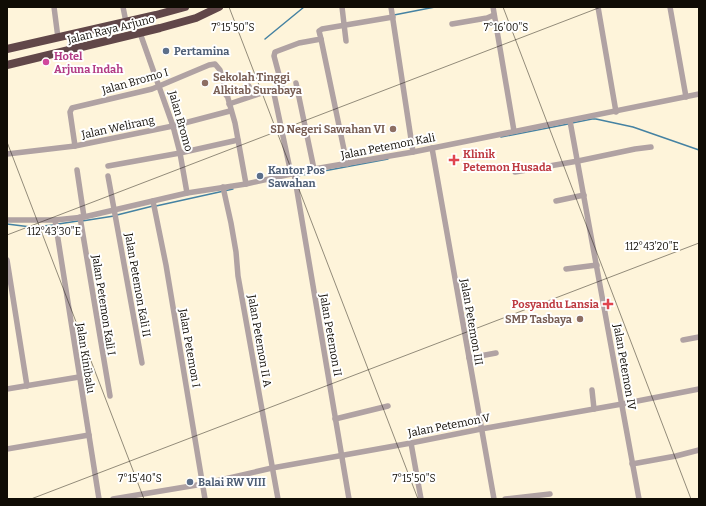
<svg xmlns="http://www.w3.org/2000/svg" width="706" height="506" font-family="Bitter,serif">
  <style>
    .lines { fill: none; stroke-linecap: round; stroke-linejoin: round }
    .stream { stroke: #4582a2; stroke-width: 1.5 }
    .minor { stroke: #b0a2a3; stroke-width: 5.5 }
    .highway { stroke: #614749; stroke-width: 8 }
    .ticks { fill: none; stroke: #100c05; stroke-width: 1; stroke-opacity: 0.45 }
    .service-dot { fill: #5c6f8a; stroke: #fff; stroke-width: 1.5 }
    .hotel-dot { fill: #d1479c; stroke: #fff; stroke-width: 1.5 }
    .education-dot { fill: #8d6e63; stroke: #fff; stroke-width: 1.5 }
    .health-dot { fill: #e0444e; stroke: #fff; stroke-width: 1.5 }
    .labels { text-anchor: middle; stroke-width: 4; stroke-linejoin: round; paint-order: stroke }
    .street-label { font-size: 11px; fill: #100c05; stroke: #fff }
    .service-label { font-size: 11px; font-weight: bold; fill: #4e5e75; stroke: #fff; text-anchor: start }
    .hotel-label { font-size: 11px; font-weight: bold; fill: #b23c85; stroke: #fff; text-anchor: start }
    .education-label { font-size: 11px; font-weight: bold; fill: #785e54; stroke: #fff; text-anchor: end }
    .health-label { font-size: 11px; font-weight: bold; fill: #be3a42; stroke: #fff; text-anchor: start }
    .ticks-label { font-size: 10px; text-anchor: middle; fill: #100c05; stroke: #fff; stroke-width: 4; stroke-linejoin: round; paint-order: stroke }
  </style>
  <rect width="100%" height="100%" fill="#fef4da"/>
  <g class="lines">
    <g class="stream">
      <path d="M394,15L435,7"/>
      <path d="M265,39L304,7"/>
      <path d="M572,123L592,119H596L633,127L699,150"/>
      <path d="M501,137L568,124"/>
      <path d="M297,176L388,159"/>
      <path d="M156,206L233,189"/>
      <path d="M117,215L153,206"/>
      <path d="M82,221L114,216"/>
      <path d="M7,224L31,227L54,225"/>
      <path d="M58,224L78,221"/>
    </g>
    <g class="minor">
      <path d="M54,7L58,38"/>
      <path d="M123,7L126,22"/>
      <path d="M342,7L346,41"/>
      <path d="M391,7L413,152"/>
      <path d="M493,7L514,131"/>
      <path d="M598,7L616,112"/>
      <path d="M670,7L686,97"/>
      <path d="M452,24L487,18L494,15"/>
      <path d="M140,33L173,126L180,153L187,193"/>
      <path d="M321,39L347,164"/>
      <path d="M296,83L314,169"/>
      <path d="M273,89L291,174"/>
      <path d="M226,95L249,86"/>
      <path d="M229,104L282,86L274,56L275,52L299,43L321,39L319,31L322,29L393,17"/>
      <path d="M570,121L639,499"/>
      <path d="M75,146L70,112L72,108L152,89L209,65L215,64L220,70L235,123L246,184"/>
      <path d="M432,148L494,499"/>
      <path d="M7,154L75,146L173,126L230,111"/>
      <path d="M108,166L180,153L238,140"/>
      <path d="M77,170L84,217"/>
      <path d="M515,172L578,161L635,149L651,147"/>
      <path d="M294,173L349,499"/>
      <path d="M108,176L142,363"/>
      <path d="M223,187L231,223L236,252L238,276L278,499"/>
      <path d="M153,201L166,265L205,499"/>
      <path d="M556,201L584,195"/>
      <path d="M80,217L110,396"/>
      <path d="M7,220H55L84,217L187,193L246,184L314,169L413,152L699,94"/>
      <path d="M55,220L99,499"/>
      <path d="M7,260L27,386"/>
      <path d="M566,269L597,265"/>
      <path d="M683,340L699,337"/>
      <path d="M469,358L496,353"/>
      <path d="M7,389L79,377"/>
      <path d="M592,390L594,409"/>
      <path d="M335,419L388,406"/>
      <path d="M411,443L421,499"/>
      <path d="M7,449L89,435"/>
      <path d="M632,464L676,456L699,450"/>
      <path d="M113,499L203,484L272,468L411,443L481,429L622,404L699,389"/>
      <path d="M505,499L550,494"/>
    </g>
    <g class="highway">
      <path d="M7,49L156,15L185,7"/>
      <path d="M7,65L160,28L196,18L219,7"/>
    </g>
  </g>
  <path class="ticks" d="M229,7L418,499M503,7L691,499M7,142L144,499M7,235L601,7M31,499L699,243"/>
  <g class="service-dot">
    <circle cx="166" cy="51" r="4"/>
    <circle cx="260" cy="176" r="4"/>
    <circle cx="190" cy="482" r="4"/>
  </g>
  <circle class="hotel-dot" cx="46" cy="62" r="4"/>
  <g class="education-dot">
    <circle cx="205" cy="83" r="4"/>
    <circle cx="393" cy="129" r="4"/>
    <circle cx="580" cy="319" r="4"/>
  </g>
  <g class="health-dot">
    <path d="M452 154h4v4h4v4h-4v4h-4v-4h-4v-4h4z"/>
    <path d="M606 298h4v4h4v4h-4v4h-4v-4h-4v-4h4z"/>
  </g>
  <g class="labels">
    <g class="street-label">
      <text transform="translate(111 29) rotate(-14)" y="4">Jalan Raya Arjuno</text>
      <text transform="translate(135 81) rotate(-16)" y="4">Jalan Bromo I</text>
      <text transform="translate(181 121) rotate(74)" y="4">Jalan Bromo</text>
      <text transform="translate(118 127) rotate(-12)" y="4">Jalan Welirang</text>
      <text transform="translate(388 146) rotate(-11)" y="4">Jalan Petemon Kali</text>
      <text transform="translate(138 285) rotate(80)" y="4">Jalan Petemon Kali II</text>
      <text transform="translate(104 305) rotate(81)" y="4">Jalan Petemon Kali I</text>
      <text transform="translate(472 322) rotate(80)" y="4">Jalan Petemon III</text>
      <text transform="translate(331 335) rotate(80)" y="4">Jalan Petemon II</text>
      <text transform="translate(260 341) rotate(80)" y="4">Jalan Petemon II A</text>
      <text transform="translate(190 348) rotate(80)" y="4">Jalan Petemon I</text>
      <text transform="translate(86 358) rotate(81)" y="4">Jalan Kinibalu</text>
      <text transform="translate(625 367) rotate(80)" y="4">Jalan Petemon IV</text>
      <text transform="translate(449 425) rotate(-11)" y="4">Jalan Petemon V</text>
    </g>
    <g class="service-label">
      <text x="174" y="55">Pertamina</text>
      <text x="268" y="174">Kantor Pos<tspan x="268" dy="13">Sawahan</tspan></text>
      <text x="198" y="486">Balai RW VIII</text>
    </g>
    <g class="hotel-label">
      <text x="54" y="60">Hotel<tspan x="54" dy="13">Arjuna Indah</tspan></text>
    </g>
    <g class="education-label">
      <text x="213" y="81" text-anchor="start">Sekolah Tinggi<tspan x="213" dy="13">Alkitab Surabaya</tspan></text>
      <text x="385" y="133">SD Negeri Sawahan VI</text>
      <text x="572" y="323">SMP Tasbaya</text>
    </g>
    <g class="health-label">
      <text x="463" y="158">Klinik<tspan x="463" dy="13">Petemon Husada</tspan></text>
      <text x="599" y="308" text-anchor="end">Posyandu Lansia</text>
    </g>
  </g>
  <g class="ticks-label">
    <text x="233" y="31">7°15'50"S</text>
    <text x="506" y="31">7°16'00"S</text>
    <text x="54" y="235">112°43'30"E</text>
    <text x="652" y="250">112°43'20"E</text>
    <text x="140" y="482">7°15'40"S</text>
    <text x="414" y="482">7°15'50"S</text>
  </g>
  <rect width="706" height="506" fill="none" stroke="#100c05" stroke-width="16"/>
</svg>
